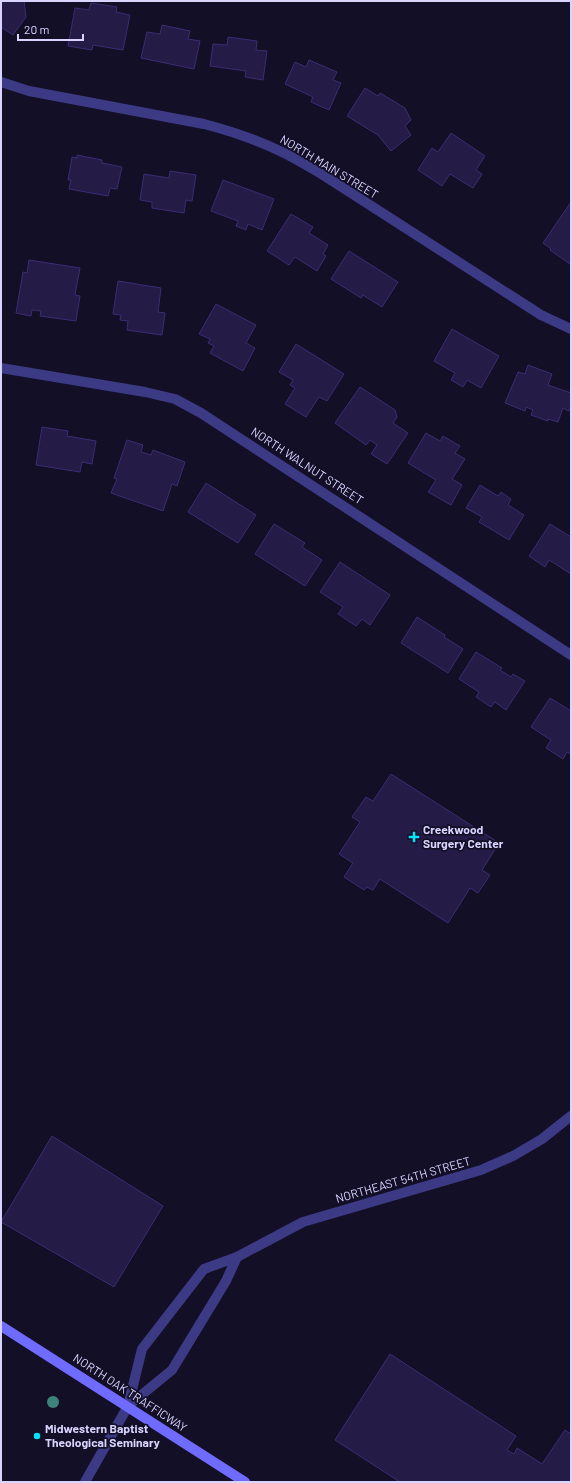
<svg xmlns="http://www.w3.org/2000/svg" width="572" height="1483" font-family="Barlow,sans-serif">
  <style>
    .building { fill: #241b47; stroke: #3b2d73 }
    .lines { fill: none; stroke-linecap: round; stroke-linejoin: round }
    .lane { stroke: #3d3a85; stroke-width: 10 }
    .street { stroke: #3d3a85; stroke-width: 10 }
    .secondary { stroke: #6f6bff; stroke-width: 10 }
    .tree { fill: #3d827b }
    .poi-dot { fill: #00e5ff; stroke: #130f26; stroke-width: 1.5 }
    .labels { text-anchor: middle; stroke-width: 3.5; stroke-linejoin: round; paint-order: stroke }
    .street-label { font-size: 12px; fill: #d9d4ff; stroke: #130f26 }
    .poi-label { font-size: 12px; font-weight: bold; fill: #d9d4ff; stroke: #130f26; text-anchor: start }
  </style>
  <rect width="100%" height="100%" fill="#130f26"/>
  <g class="building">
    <path d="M1,1H24L26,17L13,35L1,27Z"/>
    <path d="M91,3L117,7L116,12L130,15L123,50L93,45L92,50L68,46L75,8L89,10Z"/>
    <path d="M162,25L190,31L188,39L200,41L194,69L141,58L147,32L160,34Z"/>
    <path d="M228,37L257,41L256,50L267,51L263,80L245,77L246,71L210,66L213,44L227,45Z"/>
    <path d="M309,60L337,72L333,80L341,83L329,110L311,102L313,97L285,84L295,62L306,67Z"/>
    <path d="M365,88L378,96L380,93L405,108L411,120L405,126L411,135L391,151L378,135L347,116Z"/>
    <path d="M451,133L485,156L476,170L482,174L473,188L450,174L442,186L418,170L432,148L438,152Z"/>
    <path d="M77,155L102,160V163L122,167L117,189L110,188L108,196L69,189L71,180H68L72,157L77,158Z"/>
    <path d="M170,171L196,175L192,201L186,200L184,213L152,208V202L140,200L144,174L169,178Z"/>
    <path d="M223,180L274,199L262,230L248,224L246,230L236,226L238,221L211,211Z"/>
    <path d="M571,202V263L570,264L550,250L551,249L543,243Z"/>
    <path d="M291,214L313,227L309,233L328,245L323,254L326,256L317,271L295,257L289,265L267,251Z"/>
    <path d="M349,251L398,282L382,307L363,295L361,298L331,279Z"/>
    <path d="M29,260L80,268L75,295L80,296L76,321L40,316L41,311L32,310L31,316L16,313L23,272L27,273Z"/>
    <path d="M118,281L161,288L158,312L165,313L162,335L127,330L128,321L120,320L121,315L113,314Z"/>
    <path d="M216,304L256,325L246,343L255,348L243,371L210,353L214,346L208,343L210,339L199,334Z"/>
    <path d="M452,329L499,356L481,388L467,380L463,387L451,380L455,373L434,361Z"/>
    <path d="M296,344L344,374L327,401L319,397L306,417L285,404L295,388L290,385L293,380L279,372Z"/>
    <path d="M528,365L552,374L548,385L571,393V406L569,411L563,408L558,422L548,419V421L531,415L533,410L526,407L525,411L505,403L518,372L525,374Z"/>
    <path d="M360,387L395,410L397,417L393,423L408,433L387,464L371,454L377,445L370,440L366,445L335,423Z"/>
    <path d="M42,427L68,431L67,436L96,441L92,464L82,462L80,472L36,465Z"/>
    <path d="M426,433L440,441L443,436L460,446L455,453L465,459L452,479L462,485L451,505L428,492L436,480L408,463Z"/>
    <path d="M127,440L143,445L141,452L151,455L153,450L185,462L177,486L172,484L163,511L111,493L117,479L114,478Z"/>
    <path d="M206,483L256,515L238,543L188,512Z"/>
    <path d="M480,485L498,496L501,492L511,499L508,505L524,515L509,540L479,522L482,517L466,508Z"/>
    <path d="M274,524L305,543L302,547L322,560L305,586L255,554Z"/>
    <path d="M550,524L571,537V574L549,560L545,567L529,556Z"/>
    <path d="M340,562L390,595L370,625L362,619L356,626L338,614L343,607L320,592Z"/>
    <path d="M417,617L445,635L444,637L463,649L448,673L401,643Z"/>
    <path d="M476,652L502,668L500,670L511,677L513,674L525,681L506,710L495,702L491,707L476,697L479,692L459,679Z"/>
    <path d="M550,698L571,711V754L567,752L563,759L546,748L551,740L531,727Z"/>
    <path d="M391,774L499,843L482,870L490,875L478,893L470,888L448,923L380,879L373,890L367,887L364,890L344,877L353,863L339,854L360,822L352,817L366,797L373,801Z"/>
    <path d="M52,1136L163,1206L114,1287L1,1222Z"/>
    <path d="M390,1354L516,1436L507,1450L514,1454L517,1448L542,1464L565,1430L571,1434V1482H400L335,1440Z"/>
  </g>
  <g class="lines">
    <path class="lane" d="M85,1482L128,1406"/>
    <g class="street">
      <path d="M1,82L29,91L204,124C231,131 257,140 282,152C295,158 307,166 320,173L541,315L571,329"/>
      <path d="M1,368L145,392L175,399L201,413L571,655"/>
      <path d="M128,1406L142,1349L204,1269L237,1257L303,1222L481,1170L513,1156L542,1139L571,1116"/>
      <path d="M128,1406L172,1370L226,1281L237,1257"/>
    </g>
    <path class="secondary" d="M1,1326L245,1482"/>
  </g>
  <circle class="tree" cx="53" cy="1402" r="6"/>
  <g class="poi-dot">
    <path d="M412 831h4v4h4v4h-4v4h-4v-4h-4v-4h4z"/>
    <circle cx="37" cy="1436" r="4"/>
  </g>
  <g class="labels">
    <g class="street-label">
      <text transform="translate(329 167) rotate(31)" y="4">NORTH MAIN STREET</text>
      <text transform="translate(307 466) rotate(33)" y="4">NORTH WALNUT STREET</text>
      <text transform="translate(403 1180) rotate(-16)" y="4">NORTHEAST 54TH STREET</text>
      <text transform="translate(130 1393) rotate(33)" y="4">NORTH OAK TRAFFICWAY</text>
    </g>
    <g class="poi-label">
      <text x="423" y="834">Creekwood<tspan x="423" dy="14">Surgery Center</tspan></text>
      <text x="45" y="1433">Midwestern Baptist<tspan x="45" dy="14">Theological Seminary</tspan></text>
    </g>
  </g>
  <rect width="572" height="1483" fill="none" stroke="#d9d4ff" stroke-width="4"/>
  <path d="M18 34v6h65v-6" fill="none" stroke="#d9d4ff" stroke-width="2"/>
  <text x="24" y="34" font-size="12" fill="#d9d4ff" stroke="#130f26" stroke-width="3" paint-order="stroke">20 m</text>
</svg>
